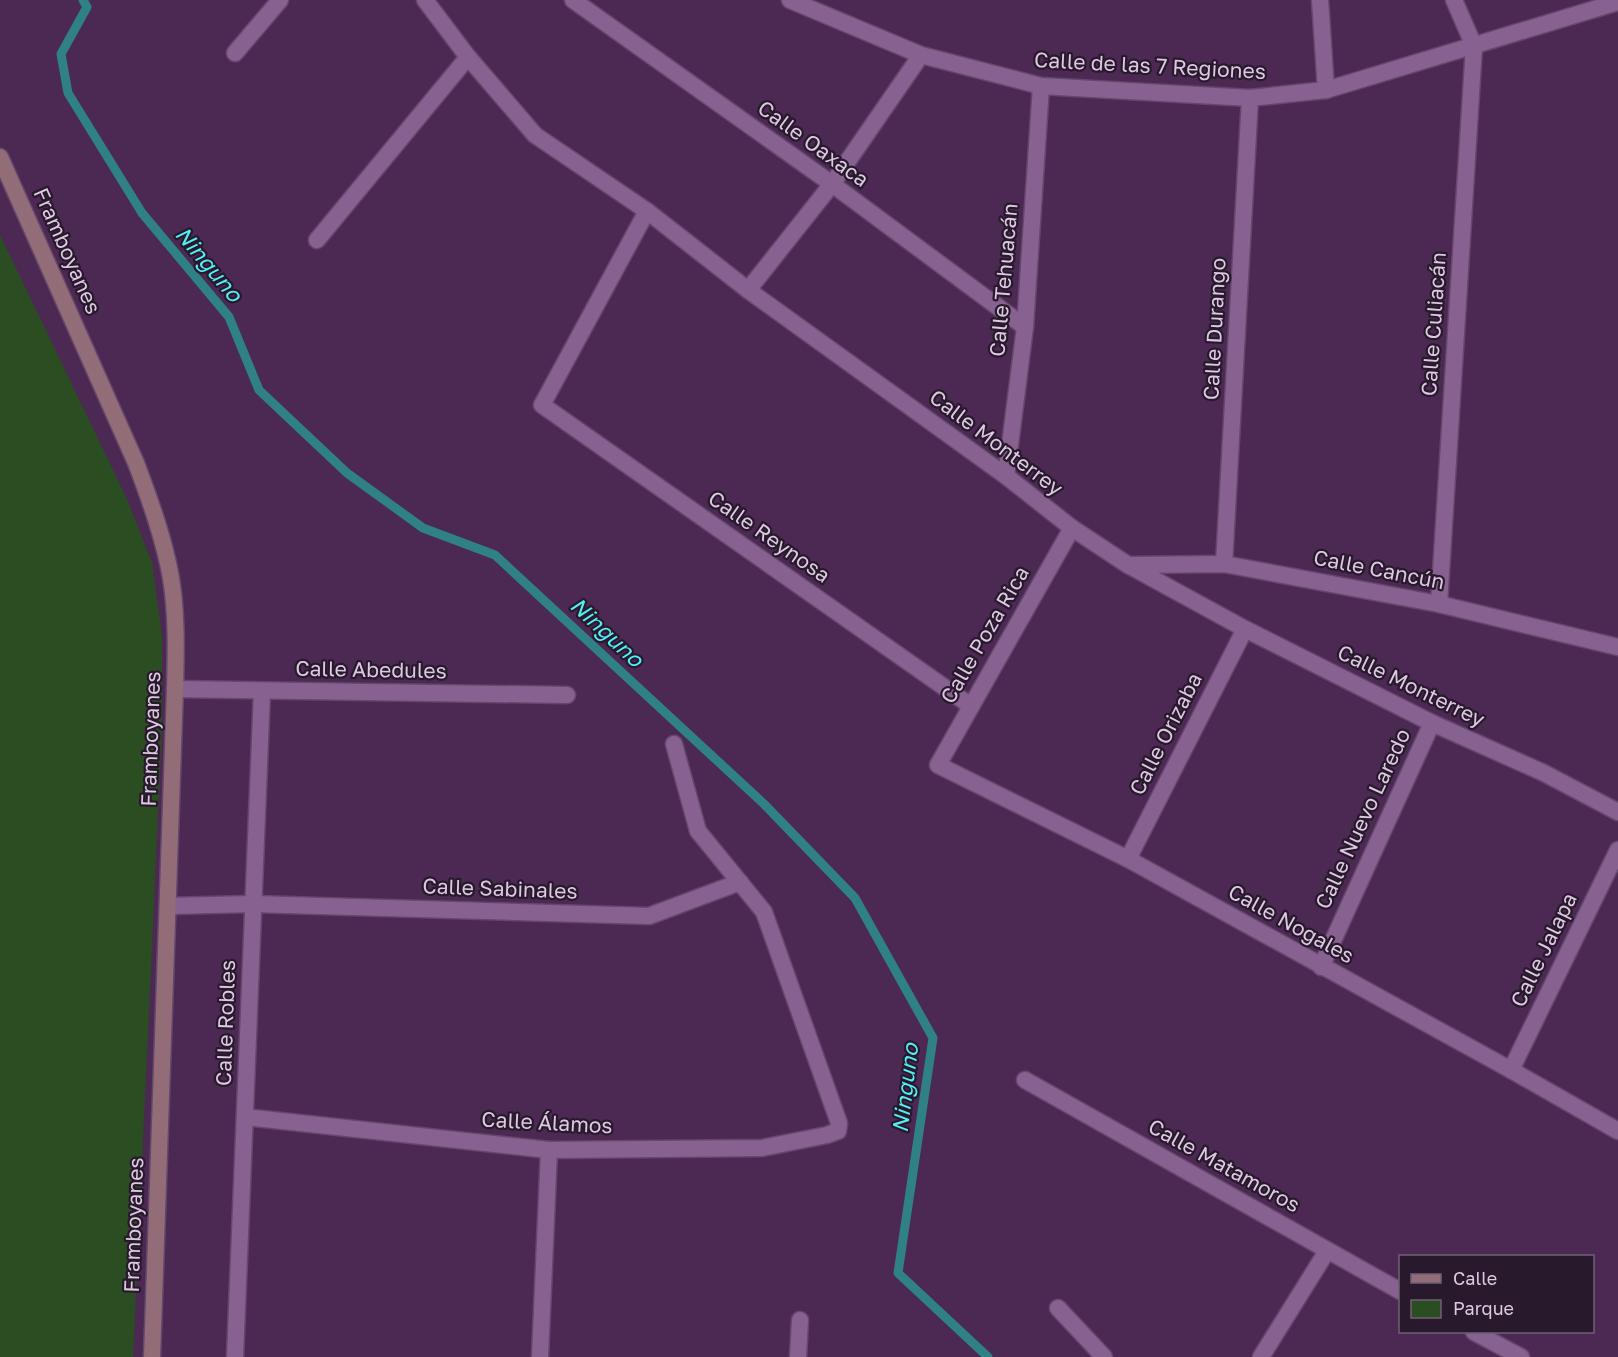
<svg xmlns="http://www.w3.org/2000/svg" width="1618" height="1357" font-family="'Golos Text',sans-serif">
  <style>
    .green { fill: #2a4e21 }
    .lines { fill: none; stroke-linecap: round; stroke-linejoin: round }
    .stream { stroke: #2f8186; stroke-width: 9 }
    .minor-casing { stroke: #64476b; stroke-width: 19 }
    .tertiary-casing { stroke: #64476b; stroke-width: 19 }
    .secondary-casing { stroke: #64476b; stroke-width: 19 }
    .minor { stroke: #876290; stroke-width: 16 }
    .tertiary { stroke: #876290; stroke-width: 16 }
    .secondary { stroke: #926c77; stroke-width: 16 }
    .labels { text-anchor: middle; stroke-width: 4.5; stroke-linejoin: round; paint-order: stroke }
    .street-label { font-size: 21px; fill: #dec9e3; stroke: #28192c }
    .water-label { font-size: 22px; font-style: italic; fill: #53eff7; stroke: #28192c }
  </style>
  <rect width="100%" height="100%" fill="#4b2953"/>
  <path class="green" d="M0,235L126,497L152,563L162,636V727L133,1357H0Z"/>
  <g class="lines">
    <path class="stream" d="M83,0L87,7L61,54L68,93L142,213L229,317L259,390L347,473L423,528L495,555L764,804L855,898L933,1038L898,1273L988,1357"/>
    <defs>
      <g id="minor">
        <path d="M573,0L832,184L1025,327"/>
        <path d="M790,0L921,55L1041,86L1250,98L1326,90L1618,2"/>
        <path d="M1320,0L1326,90"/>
        <path d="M235,53L280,0"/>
        <path d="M647,211L542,405L971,706"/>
        <path d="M317,240L468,57"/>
        <path d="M748,290L832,184L921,55"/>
        <path d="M1006,476L1025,327L1041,86"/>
        <path d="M1072,528L938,765L1128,859L1511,1070L1618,1131"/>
        <path d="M1224,564L1250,98"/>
        <path d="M1128,565L1224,564L1439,604L1618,647"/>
        <path d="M1439,604L1474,46L1454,0"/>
        <path d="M175,689L567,695"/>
        <path d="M1128,859L1245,629"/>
        <path d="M168,906L252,904L649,916L740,882"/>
        <path d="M1321,967L1432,723"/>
        <path d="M1511,1070L1618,850"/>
        <path d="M1025,1080L1400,1291"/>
        <path d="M245,1117L549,1150L762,1148L827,1135L838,1131L839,1123L764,912L698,831L674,744"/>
        <path d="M1058,1308L1104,1357"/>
        <path d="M1474,1332L1521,1357"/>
        <path d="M235,1357L262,691"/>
        <path d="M540,1357L549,1150"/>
        <path d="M798,1357L800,1320"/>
        <path d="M1261,1357L1327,1251"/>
      </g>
      <path id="tertiary" d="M425,0L468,57L535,135L647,211L748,290L1006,476L1072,528L1128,565L1245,629L1432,723L1544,773L1618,812"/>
      <path id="secondary" d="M0,157L136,463C150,500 164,539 171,578C177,615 176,653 175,689L152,1357"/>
    </defs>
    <use href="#minor" class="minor-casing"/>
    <use href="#tertiary" class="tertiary-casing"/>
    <use href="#secondary" class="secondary-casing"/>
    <use href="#minor" class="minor"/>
    <use href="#tertiary" class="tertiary"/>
    <use href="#secondary" class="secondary"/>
  </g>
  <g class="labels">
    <g class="street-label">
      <text transform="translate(1150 66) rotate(3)" y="7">Calle de las 7 Regiones</text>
      <text transform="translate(813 144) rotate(36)" y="7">Calle Oaxaca</text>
      <text transform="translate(67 251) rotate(66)" y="7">Framboyanes</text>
      <text transform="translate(1004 280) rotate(-85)" y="7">Calle Tehuacán</text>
      <text transform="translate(1434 324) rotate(-86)" y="7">Calle Culiacán</text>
      <text transform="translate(1215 329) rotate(-87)" y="7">Calle Durango</text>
      <text transform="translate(996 443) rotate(37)" y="7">Calle Monterrey</text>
      <text transform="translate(769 537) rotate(35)" y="7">Calle Reynosa</text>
      <text transform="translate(1379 570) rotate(11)" y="7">Calle Cancún</text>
      <text transform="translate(985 635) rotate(-60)" y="7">Calle Poza Rica</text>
      <text transform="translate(371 670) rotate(1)" y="7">Calle Abedules</text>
      <text transform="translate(1411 686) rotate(26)" y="7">Calle Monterrey</text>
      <text transform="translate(1166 734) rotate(-63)" y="7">Calle Orizaba</text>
      <text transform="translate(151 739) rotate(-88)" y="7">Framboyanes</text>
      <text transform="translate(1363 819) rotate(-65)" y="7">Calle Nuevo Laredo</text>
      <text transform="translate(500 889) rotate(2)" y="7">Calle Sabinales</text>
      <text transform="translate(1291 924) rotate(29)" y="7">Calle Nogales</text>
      <text transform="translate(1544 950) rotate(-64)" y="7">Calle Jalapa</text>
      <text transform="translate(226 1023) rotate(-88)" y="7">Calle Robles</text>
      <text transform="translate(547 1123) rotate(3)" y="7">Calle Álamos</text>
      <text transform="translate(1224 1166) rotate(29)" y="7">Calle Matamoros</text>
      <text transform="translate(134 1225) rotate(-88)" y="7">Framboyanes</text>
    </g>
    <g class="water-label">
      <text transform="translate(209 264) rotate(50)" y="8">Ninguno</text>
      <text transform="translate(607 632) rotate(43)" y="8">Ninguno</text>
      <text transform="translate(905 1088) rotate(-83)" y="8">Ninguno</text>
    </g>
  </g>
  <rect x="1399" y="1255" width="195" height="78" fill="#28192c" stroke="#715f75" stroke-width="1.5"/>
  <rect x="1411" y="1274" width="30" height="9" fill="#926c77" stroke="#715f75" stroke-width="1.5"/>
  <text x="1453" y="1285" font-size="18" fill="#dec9e3">Calle</text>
  <rect x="1411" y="1300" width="30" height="18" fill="#2a4e21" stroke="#715f75" stroke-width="1.5"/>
  <text x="1453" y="1315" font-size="18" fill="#dec9e3">Parque</text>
</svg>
